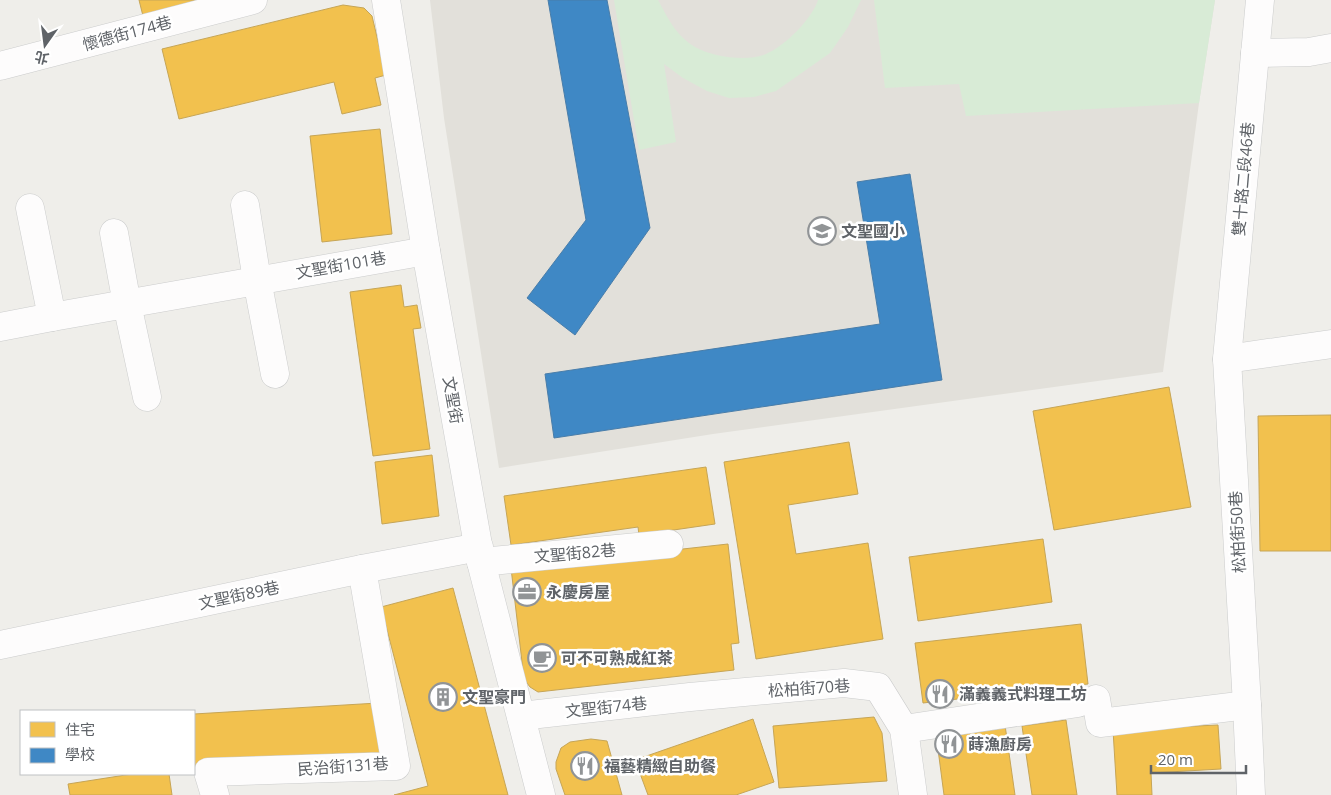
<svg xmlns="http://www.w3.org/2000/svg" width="1331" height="795" font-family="'Open Sans','Noto Sans TC',sans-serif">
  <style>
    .education { fill: #e2e0da }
    .green { fill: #d8ebd6 }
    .homes { fill: #f2c14e; stroke: #c6a556 }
    .schools { fill: #3f88c5; stroke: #497da9 }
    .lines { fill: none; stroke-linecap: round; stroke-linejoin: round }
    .minor-casing { stroke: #cbcccc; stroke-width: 29 }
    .minor { stroke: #fdfcfc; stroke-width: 28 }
    .labels { text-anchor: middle; stroke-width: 5; stroke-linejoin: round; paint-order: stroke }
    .street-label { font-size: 16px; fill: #5f6368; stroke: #fff }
    .poi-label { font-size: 16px; font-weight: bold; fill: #5f6368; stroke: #fff; text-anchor: start }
  </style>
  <rect width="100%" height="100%" fill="#efeeea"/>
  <path class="education" d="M430,0H1215L1199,103L1163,372L713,434L499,468L444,118Z"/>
  <g class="green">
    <path d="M614,0H658C668,18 676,36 695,47C712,57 748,62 766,54C785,46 812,19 818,0H861L848,27L830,53L776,91L754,97L729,98L707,91L683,78L664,64L676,142L639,150Z"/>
    <path d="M874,0H1215L1199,103L966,116L959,84L885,88Z"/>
  </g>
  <g class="homes">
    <path d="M139,0H205L143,16Z"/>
    <path d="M343,5L364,8L372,16L386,75L375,78L381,105L342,114L334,82L179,119L162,49Z"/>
    <path d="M380,129L392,234L322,242L310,136Z"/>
    <path d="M401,285L404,307L417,305L421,328L413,329L430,449L373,456L350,292Z"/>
    <path d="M1169,387L1191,507L1054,530L1033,411Z"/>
    <path d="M1331,415V551H1260L1258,416Z"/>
    <path d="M849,442L858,494L788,505L796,554L868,543L883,639L756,659L724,462Z"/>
    <path d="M432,455L439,516L382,524L375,462Z"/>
    <path d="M706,467L715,524L639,535L638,527L511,545L504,496Z"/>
    <path d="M1043,539L1052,602L918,621L909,557Z"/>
    <path d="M728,544L739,643L731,644L734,670L538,692L530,687L524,679L511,568Z"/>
    <path d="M453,588L508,795H394L428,786L381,607Z"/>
    <path d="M1081,624L1088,684L923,703L915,643Z"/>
    <path d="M378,703L381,760L194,770V714Z"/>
    <path d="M874,717L882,733L887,781L779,788L773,726Z"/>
    <path d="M753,719L774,782L736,795H648L635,760Z"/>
    <path d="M1066,720L1077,795H1032L1022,726Z"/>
    <path d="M1005,725L1015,795H944L936,734Z"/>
    <path d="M1218,725L1221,769L1151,773L1152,795H1117L1113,730Z"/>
    <path d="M591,739L607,741L622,795H565L556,769V762L561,748L570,742Z"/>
    <path d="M132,774H169L172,795H70L68,784Z"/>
  </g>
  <g class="schools">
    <path d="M548,0H607L650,228L575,335L527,298L586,220Z"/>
    <path d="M910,174L942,380L554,438L545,374L880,324L857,182Z"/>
  </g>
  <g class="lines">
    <defs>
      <g id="minor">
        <path d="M386,0L426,251L481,562L541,795"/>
        <path d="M1255,53L1309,52L1331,48"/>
        <path d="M0,66L253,0"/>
        <path d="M245,205L257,280L275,374"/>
        <path d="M30,208L52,317"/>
        <path d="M114,233L127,304L147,397"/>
        <path d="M0,327L52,317L426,251"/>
        <path d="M1227,359L1331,344"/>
        <path d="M481,562L669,544"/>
        <path d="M0,645L362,569L479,547"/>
        <path d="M1096,699L1100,723L1247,705"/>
        <path d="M521,716L690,697L844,683L878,687L904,729L913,795"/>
        <path d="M904,729L1078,703"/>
        <path d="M215,795L208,772L396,766L362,569"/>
        <path d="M1251,795L1247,705L1227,359L1260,0"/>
      </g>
    </defs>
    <use href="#minor" class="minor-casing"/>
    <use href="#minor" class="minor"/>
  </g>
  <defs>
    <symbol id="school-ring" viewBox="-11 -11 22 22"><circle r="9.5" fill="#fff" stroke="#919496" stroke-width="1.5"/><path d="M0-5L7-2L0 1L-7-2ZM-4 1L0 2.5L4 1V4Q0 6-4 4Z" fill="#919496"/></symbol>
    <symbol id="office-ring" viewBox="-11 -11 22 22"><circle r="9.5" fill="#fff" stroke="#919496" stroke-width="1.5"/><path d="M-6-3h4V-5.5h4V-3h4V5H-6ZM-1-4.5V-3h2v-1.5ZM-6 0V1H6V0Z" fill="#919496"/></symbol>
    <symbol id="cafe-ring" viewBox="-11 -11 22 22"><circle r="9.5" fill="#fff" stroke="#919496" stroke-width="1.5"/><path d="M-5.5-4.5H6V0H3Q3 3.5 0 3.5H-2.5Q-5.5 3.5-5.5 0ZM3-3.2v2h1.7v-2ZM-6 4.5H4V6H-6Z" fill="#919496"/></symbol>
    <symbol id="restaurant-ring" viewBox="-11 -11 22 22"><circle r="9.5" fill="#fff" stroke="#919496" stroke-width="1.5"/><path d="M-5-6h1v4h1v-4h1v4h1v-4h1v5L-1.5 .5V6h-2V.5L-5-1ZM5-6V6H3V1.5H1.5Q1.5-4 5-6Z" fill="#919496"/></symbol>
    <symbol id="building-ring" viewBox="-11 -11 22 22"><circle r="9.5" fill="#fff" stroke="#919496" stroke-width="1.5"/><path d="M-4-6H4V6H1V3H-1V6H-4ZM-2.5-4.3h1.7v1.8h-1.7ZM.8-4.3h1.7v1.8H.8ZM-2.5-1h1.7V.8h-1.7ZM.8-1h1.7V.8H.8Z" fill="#919496"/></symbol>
  </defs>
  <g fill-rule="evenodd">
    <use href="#school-ring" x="806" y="215" width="32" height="32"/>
    <use href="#office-ring" x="511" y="576" width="32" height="32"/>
    <use href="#cafe-ring" x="526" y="642" width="32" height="32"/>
    <use href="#restaurant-ring" x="924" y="678" width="32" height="32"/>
    <use href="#building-ring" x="427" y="681" width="32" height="32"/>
    <use href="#restaurant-ring" x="933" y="728" width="32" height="32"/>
    <use href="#restaurant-ring" x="569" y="750" width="32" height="32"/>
  </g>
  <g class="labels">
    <g class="street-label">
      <text transform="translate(127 33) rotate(-15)" y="6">懷德街174巷</text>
      <text transform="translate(1243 179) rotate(-85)" y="6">雙十路二段46巷</text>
      <text transform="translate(341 265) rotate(-10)" y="6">文聖街101巷</text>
      <text transform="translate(453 400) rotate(80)" y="6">文聖街</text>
      <text transform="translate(1237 532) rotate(-93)" y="6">松柏街50巷</text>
      <text transform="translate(575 553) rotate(-5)" y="6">文聖街82巷</text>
      <text transform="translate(239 595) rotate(-12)" y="6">文聖街89巷</text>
      <text transform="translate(809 688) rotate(-4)" y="6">松柏街70巷</text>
      <text transform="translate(606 707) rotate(-6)" y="6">文聖街74巷</text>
      <text transform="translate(343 766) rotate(-4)" y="6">民治街131巷</text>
    </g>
    <g class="poi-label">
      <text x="841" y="237">文聖國小</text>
      <text x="546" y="598">永慶房屋</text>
      <text x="561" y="664">可不可熟成紅茶</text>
      <text x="959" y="700">滿義義式料理工坊</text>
      <text x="462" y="703">文聖豪門</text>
      <text x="968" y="750">蒔漁廚房</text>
      <text x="604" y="772">福藝精緻自助餐</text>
    </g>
  </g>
  <rect x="20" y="710" width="175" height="65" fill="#ffffff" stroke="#bfc1c3"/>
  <rect x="30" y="722" width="25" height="15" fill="#f2c14e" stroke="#bfc1c3"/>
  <text x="65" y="735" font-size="15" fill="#5f6368">住宅</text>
  <rect x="30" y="748" width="25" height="15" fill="#3f88c5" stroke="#bfc1c3"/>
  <text x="65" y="760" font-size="15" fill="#5f6368">學校</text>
  <g transform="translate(45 45) rotate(194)" stroke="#ffffff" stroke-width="4" paint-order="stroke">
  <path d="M0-4L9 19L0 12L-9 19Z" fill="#5f6368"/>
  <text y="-8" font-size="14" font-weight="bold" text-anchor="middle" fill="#5f6368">北</text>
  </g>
  <path d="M1151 765v8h95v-8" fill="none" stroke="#5f6368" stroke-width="2.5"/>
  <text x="1158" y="765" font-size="15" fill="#5f6368" stroke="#ffffff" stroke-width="4" paint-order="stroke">20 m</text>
</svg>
